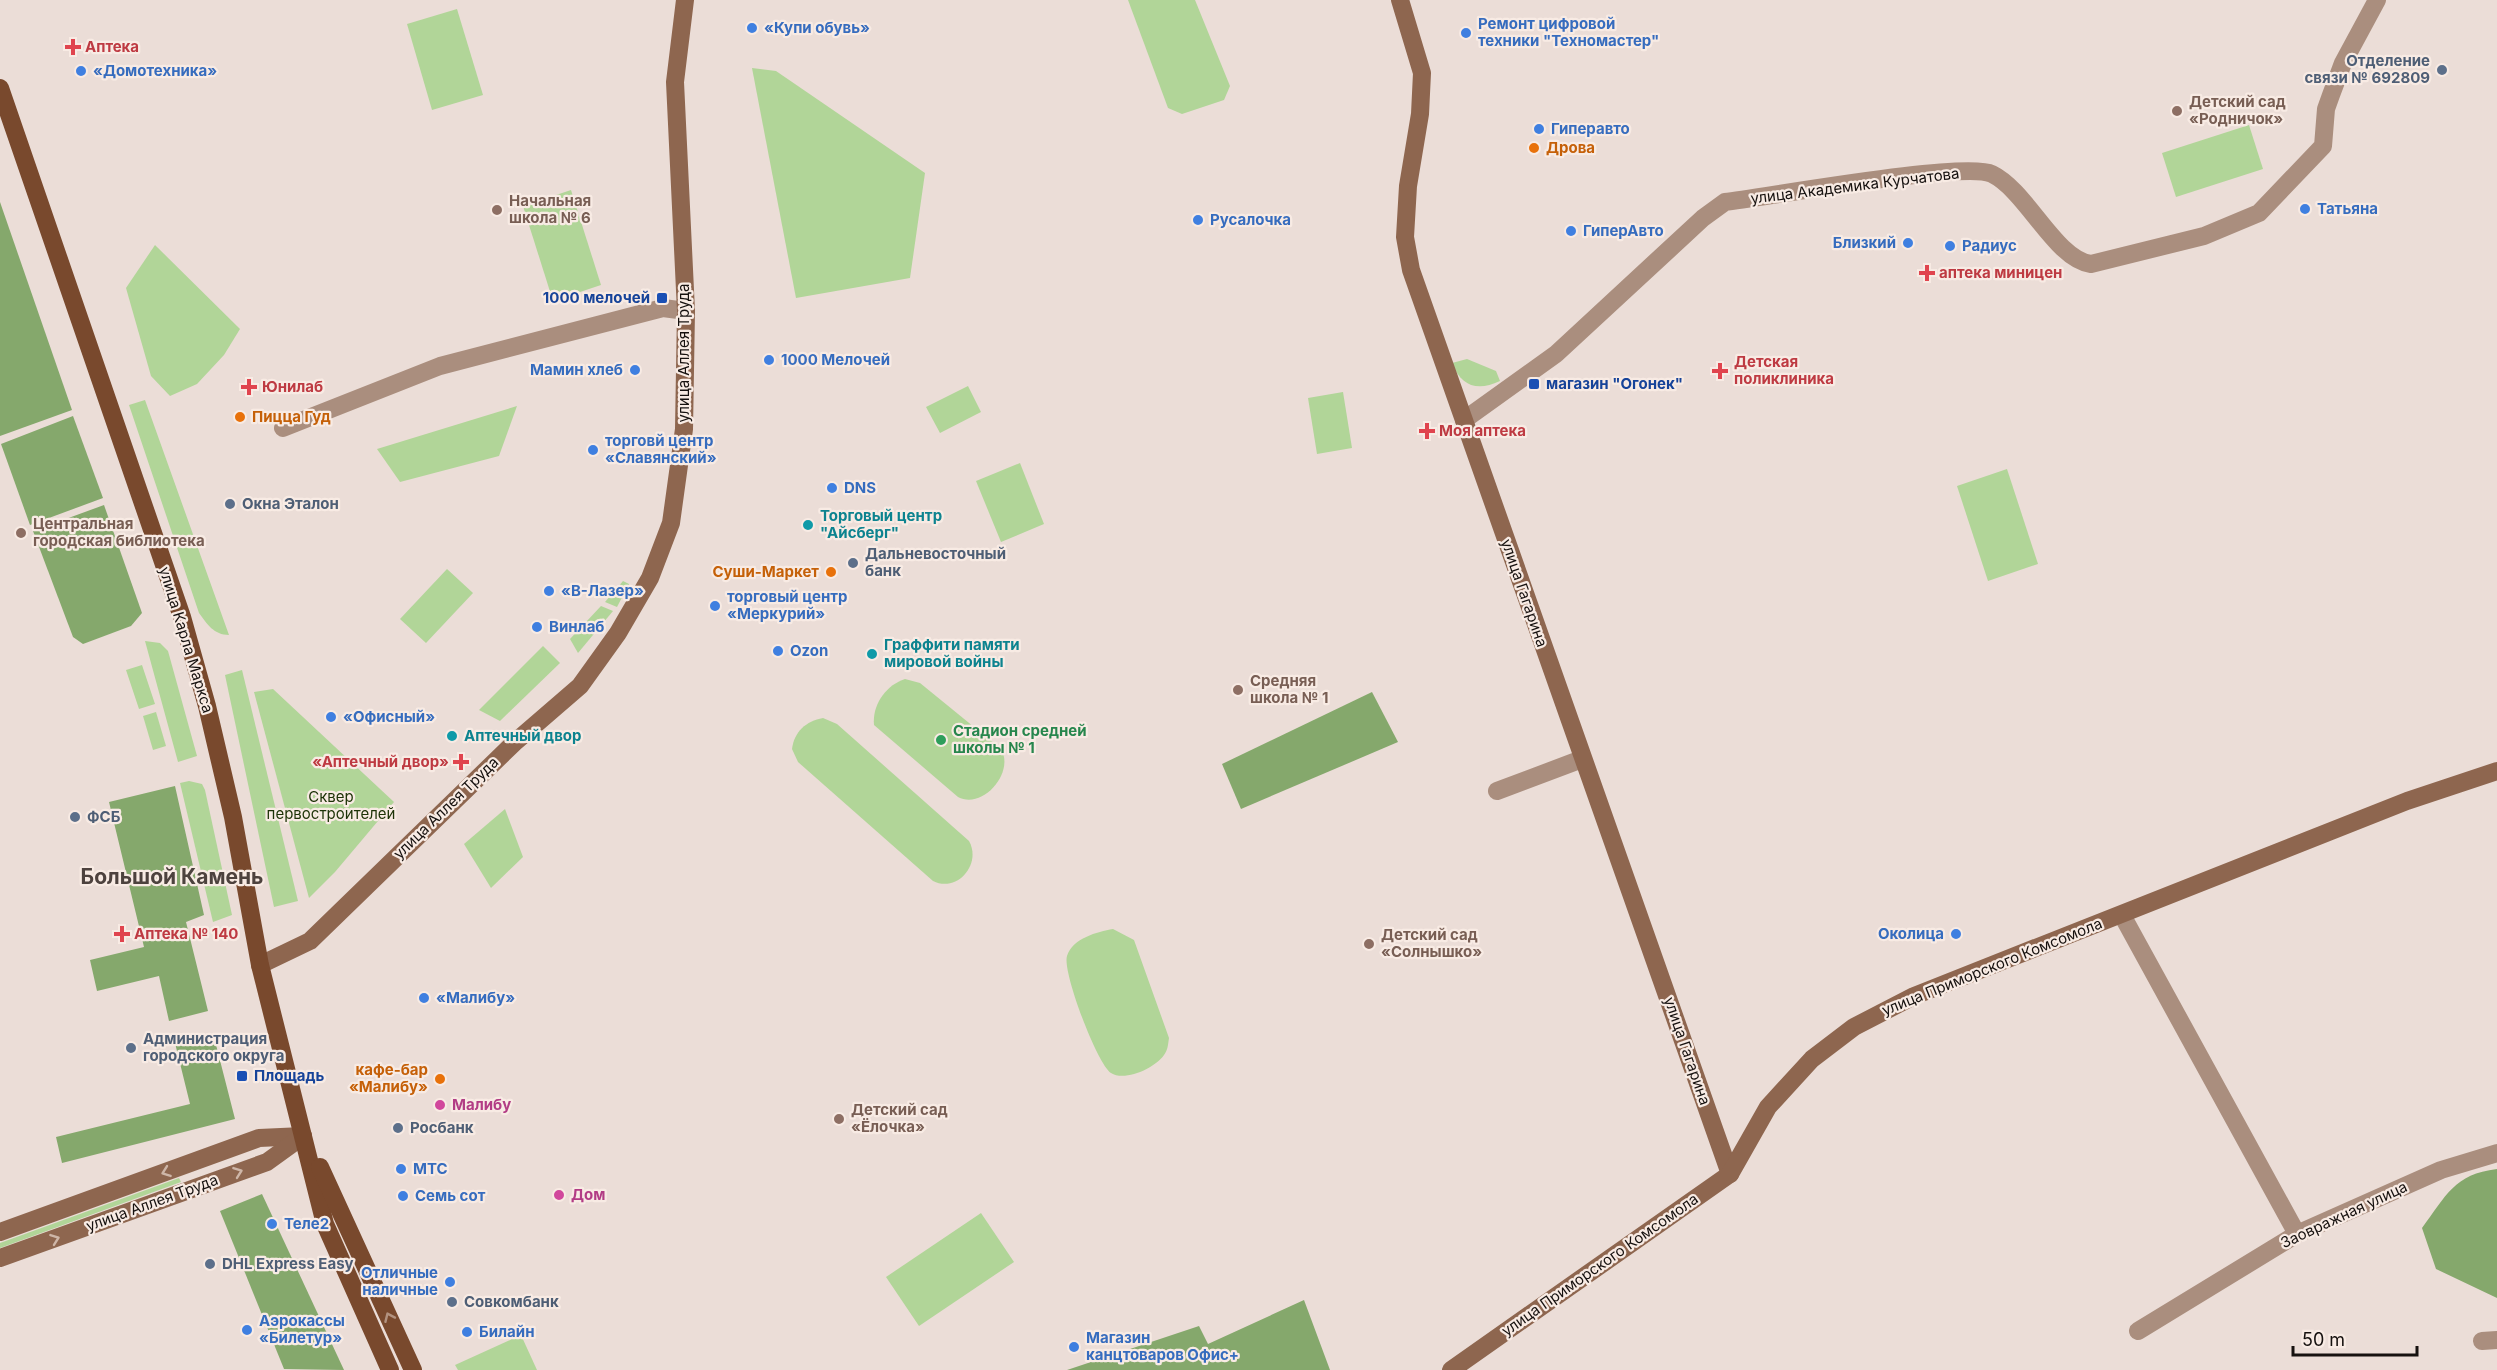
<svg xmlns="http://www.w3.org/2000/svg" width="2497" height="1370" font-family="Inter,sans-serif">
  <style>
    .green { fill: #b1d598 }
    .forest { fill: #85a86c }
    .lines { fill: none; stroke-linecap: round; stroke-linejoin: round }
    .street { stroke: #aa8e7e; stroke-width: 18 }
    .secondary { stroke: #8e664f; stroke-width: 18 }
    .primary { stroke: #79492d; stroke-width: 18 }
    .oneway { stroke: #ceb6a8 }
    .oneway2 { stroke: #b2927f }
    .shop-dot { fill: #3f7fe0; stroke: #f8ebe4; stroke-width: 2 }
    .health-dot { fill: #e0444e; stroke: #f8ebe4; stroke-width: 2 }
    .service-dot { fill: #5c6f8a; stroke: #f8ebe4; stroke-width: 2 }
    .education-dot { fill: #8d6e63; stroke: #f8ebe4; stroke-width: 2 }
    .food-dot { fill: #e8710a; stroke: #f8ebe4; stroke-width: 2 }
    .transit-dot { fill: #1a4fb4; stroke: #f8ebe4; stroke-width: 2 }
    .culture-dot { fill: #0f9aa8; stroke: #f8ebe4; stroke-width: 2 }
    .leisure-dot { fill: #2e9e5b; stroke: #f8ebe4; stroke-width: 2 }
    .hotel-dot { fill: #d1479c; stroke: #f8ebe4; stroke-width: 2 }
    .labels { text-anchor: middle; stroke-width: 4.5; stroke-linejoin: round; paint-order: stroke }
    .shop-label { font-size: 15px; font-weight: bold; fill: #366cbe; stroke: #f8ebe4; text-anchor: start }
    .health-label { font-size: 15px; font-weight: bold; fill: #be3a42; stroke: #f8ebe4; text-anchor: start }
    .service-label { font-size: 15px; font-weight: bold; fill: #4e5e75; stroke: #f8ebe4; text-anchor: start }
    .education-label { font-size: 15px; font-weight: bold; fill: #785e54; stroke: #f8ebe4; text-anchor: start }
    .food-label { font-size: 15px; font-weight: bold; fill: #c56008; stroke: #f8ebe4; text-anchor: start }
    .street-label { font-size: 15px; fill: #16110f; stroke: #f8ebe4 }
    .transit-label { font-size: 15px; font-weight: bold; fill: #164399; stroke: #f8ebe4; text-anchor: start }
    .culture-label { font-size: 15px; font-weight: bold; fill: #0d838f; stroke: #f8ebe4; text-anchor: start }
    .leisure-label { font-size: 15px; font-weight: bold; fill: #27864d; stroke: #f8ebe4; text-anchor: start }
    .park-label { font-size: 15px; fill: #1c3206; stroke: #f8ebe4 }
    .hotel-label { font-size: 15px; font-weight: bold; fill: #b23c85; stroke: #f8ebe4; text-anchor: start }
    .district-label { font-size: 21px; font-weight: bold; fill: #4d423e; stroke: #f8ebe4 }
  </style>
  <rect width="100%" height="100%" fill="#ebddd7"/>
  <g class="green">
    <path d="M1128,0H1195L1230,86L1224,100L1182,114L1168,108Z"/>
    <path d="M457,9L483,95L432,110L407,24Z"/>
    <path d="M752,68L776,71L925,173L910,278L796,298Z"/>
    <path d="M2249,125L2263,169L2176,197L2162,153Z"/>
    <path d="M571,190L601,285L553,301L523,206Z"/>
    <path d="M155,245L240,329L224,355L197,384L170,396L151,376L126,288Z"/>
    <path d="M1467,359L1496,371L1500,381C1477,392 1461,386 1452,363Z"/>
    <path d="M968,386L981,412L940,433L926,407Z"/>
    <path d="M1343,392L1352,448L1317,454L1308,398Z"/>
    <path d="M145,400L229,635C214,635 207,624 199,613L129,405Z"/>
    <path d="M517,406L499,456L400,482L377,449Z"/>
    <path d="M1020,463L1044,524L1001,542L976,481Z"/>
    <path d="M2007,469L2038,564L1988,581L1957,486Z"/>
    <path d="M447,569L473,593L426,643L400,619Z"/>
    <path d="M623,581L629,584L617,607L605,602Z"/>
    <path d="M601,606L613,611L578,653L570,639Z"/>
    <path d="M145,641L160,643L168,651L197,756L178,762Z"/>
    <path d="M543,646L560,663L500,721L479,710Z"/>
    <path d="M142,665L155,704L139,709L126,670Z"/>
    <path d="M242,670L298,901L274,907L225,675Z"/>
    <path d="M905,679L920,683L1001,749C1015,772 983,810 958,797L874,725C872,705 886,685 905,679Z"/>
    <path d="M273,689L394,802L335,872L309,898L254,692Z"/>
    <path d="M156,712L166,746L153,750L143,716Z"/>
    <path d="M823,718L837,724L969,841C982,864 957,893 933,881L798,762L792,749C794,732 806,721 823,718Z"/>
    <path d="M189,781L202,784L205,790L232,915L213,922L180,783Z"/>
    <path d="M505,809L523,857L491,888L464,844Z"/>
    <path d="M1113,929L1134,940L1169,1038C1168,1044 1168,1050 1164,1055C1155,1068 1125,1082 1111,1073C1097,1064 1062,971 1067,956C1073,938 1097,932 1113,929Z"/>
    <path d="M179,1178L181,1182L0,1248V1243Z"/>
    <path d="M981,1213L1014,1262L919,1326L886,1277Z"/>
    <path d="M521,1335L537,1370H458L455,1365Z"/>
  </g>
  <g class="forest">
    <path d="M0,202L72,410L0,436Z"/>
    <path d="M73,416L103,498L30,525L1,444Z"/>
    <path d="M104,505L142,613L131,626L83,644L73,637L33,531Z"/>
    <path d="M1372,692L1398,742L1241,809L1222,764Z"/>
    <path d="M175,786L204,915L186,922L208,1011L169,1021L159,976L97,991L90,960L144,947L109,802Z"/>
    <path d="M213,1033L235,1119L62,1163L56,1137L190,1104L175,1043Z"/>
    <path d="M2497,1169V1298L2436,1269L2422,1228C2446,1196 2454,1174 2497,1169Z"/>
    <path d="M262,1194L344,1370L284,1369L220,1211Z"/>
    <path d="M1304,1300L1330,1370H1067L1199,1326L1208,1344Z"/>
  </g>
  <g class="lines">
    <g class="street">
      <path d="M1464,420L1556,354L1703,218L1725,202C1767,197 1965,161 1992,174C2027,191 2055,259 2091,264L2204,236L2259,213L2323,146L2326,109L2331,95L2343,63L2377,0"/>
      <path d="M283,428L440,366L663,308L686,311"/>
      <path d="M1497,791L1582,759"/>
      <path d="M2122,915L2297,1234"/>
      <path d="M2138,1331L2297,1234L2441,1170L2497,1153"/>
      <path d="M2482,1341L2497,1340"/>
    </g>
    <g class="secondary">
      <path d="M1400,0L1422,73L1420,114L1408,186L1405,237L1411,270L1730,1174"/>
      <path d="M260,965L310,941L514,743L580,686L618,633L650,578L671,523L684,429L686,311L675,82L685,0"/>
      <path d="M0,1232L259,1138L303,1136"/>
      <path d="M0,1258L267,1162L303,1136"/>
      <path d="M1451,1370L1730,1174L1768,1107L1812,1059L1854,1027L1914,996L2407,801L2497,771"/>
    </g>
    <g class="primary">
      <path d="M0,88L182,617L207,706L233,817L260,965L325,1224L390,1370"/>
      <path d="M320,1167L413,1370"/>
    </g>
  </g>
  <defs><path id="oneway-chevron" d="M-2-3.5L2.5 0L-2 3.5" fill="none" stroke-width="1.6" stroke-linecap="round" stroke-linejoin="round" transform="scale(1.5)"/></defs>
  <g class="oneway">
    <use href="#oneway-chevron" transform="translate(166 1172) rotate(160)"/>
    <use href="#oneway-chevron" transform="translate(238 1172) rotate(-20)"/>
    <use href="#oneway-chevron" transform="translate(55 1239) rotate(-20)"/>
  </g>
  <use class="oneway2" href="#oneway-chevron" transform="translate(389 1317) rotate(-114)"/>
  <g class="shop-dot">
    <circle cx="752" cy="28" r="6"/>
    <circle cx="1466" cy="33" r="6"/>
    <circle cx="81" cy="71" r="6"/>
    <circle cx="1539" cy="129" r="6"/>
    <circle cx="2305" cy="209" r="6"/>
    <circle cx="1198" cy="220" r="6"/>
    <circle cx="1571" cy="231" r="6"/>
    <circle cx="1908" cy="243" r="6"/>
    <circle cx="1950" cy="246" r="6"/>
    <circle cx="769" cy="360" r="6"/>
    <circle cx="635" cy="370" r="6"/>
    <circle cx="593" cy="450" r="6"/>
    <circle cx="832" cy="488" r="6"/>
    <circle cx="549" cy="591" r="6"/>
    <circle cx="715" cy="606" r="6"/>
    <circle cx="537" cy="627" r="6"/>
    <circle cx="778" cy="651" r="6"/>
    <circle cx="331" cy="717" r="6"/>
    <circle cx="1956" cy="934" r="6"/>
    <circle cx="424" cy="998" r="6"/>
    <circle cx="401" cy="1169" r="6"/>
    <circle cx="403" cy="1196" r="6"/>
    <circle cx="272" cy="1224" r="6"/>
    <circle cx="450" cy="1282" r="6"/>
    <circle cx="247" cy="1330" r="6"/>
    <circle cx="467" cy="1332" r="6"/>
    <circle cx="1074" cy="1347" r="6"/>
  </g>
  <g class="health-dot">
    <path d="M70 38h6v6h6v6h-6v6h-6v-6h-6v-6h6z"/>
    <path d="M1924 264h6v6h6v6h-6v6h-6v-6h-6v-6h6z"/>
    <path d="M1717 362h6v6h6v6h-6v6h-6v-6h-6v-6h6z"/>
    <path d="M246 378h6v6h6v6h-6v6h-6v-6h-6v-6h6z"/>
    <path d="M1424 422h6v6h6v6h-6v6h-6v-6h-6v-6h6z"/>
    <path d="M458 753h6v6h6v6h-6v6h-6v-6h-6v-6h6z"/>
    <path d="M119 925h6v6h6v6h-6v6h-6v-6h-6v-6h6z"/>
  </g>
  <g class="service-dot">
    <circle cx="2442" cy="70" r="6"/>
    <circle cx="230" cy="504" r="6"/>
    <circle cx="853" cy="563" r="6"/>
    <circle cx="75" cy="817" r="6"/>
    <circle cx="131" cy="1048" r="6"/>
    <circle cx="398" cy="1128" r="6"/>
    <circle cx="210" cy="1264" r="6"/>
    <circle cx="452" cy="1302" r="6"/>
  </g>
  <g class="education-dot">
    <circle cx="2177" cy="111" r="6"/>
    <circle cx="497" cy="210" r="6"/>
    <circle cx="21" cy="533" r="6"/>
    <circle cx="1238" cy="690" r="6"/>
    <circle cx="1369" cy="944" r="6"/>
    <circle cx="839" cy="1119" r="6"/>
  </g>
  <g class="food-dot">
    <circle cx="1534" cy="148" r="6"/>
    <circle cx="240" cy="417" r="6"/>
    <circle cx="831" cy="572" r="6"/>
    <circle cx="440" cy="1079" r="6"/>
  </g>
  <g class="transit-dot">
    <rect x="656" y="292" width="12" height="12" rx="3"/>
    <rect x="1528" y="378" width="12" height="12" rx="3"/>
    <rect x="236" y="1070" width="12" height="12" rx="3"/>
  </g>
  <g class="culture-dot">
    <circle cx="808" cy="525" r="6"/>
    <circle cx="872" cy="654" r="6"/>
    <circle cx="452" cy="736" r="6"/>
  </g>
  <circle class="leisure-dot" cx="941" cy="740" r="6"/>
  <g class="hotel-dot">
    <circle cx="440" cy="1105" r="6"/>
    <circle cx="559" cy="1195" r="6"/>
  </g>
  <g class="labels">
    <g class="shop-label">
      <text x="1478" y="29">Ремонт цифровой<tspan x="1478" dy="17">техники "Техномастер"</tspan></text>
      <text x="764" y="33">«Купи обувь»</text>
      <text x="93" y="76">«Домотехника»</text>
      <text x="1551" y="134">Гиперавто</text>
      <text x="2317" y="214">Татьяна</text>
      <text x="1210" y="225">Русалочка</text>
      <text x="1583" y="236">ГиперАвто</text>
      <text x="1896" y="248" text-anchor="end">Близкий</text>
      <text x="1962" y="251">Радиус</text>
      <text x="781" y="365">1000 Мелочей</text>
      <text x="623" y="375" text-anchor="end">Мамин хлеб</text>
      <text x="605" y="446">торговй центр<tspan x="605" dy="17">«Славянский»</tspan></text>
      <text x="844" y="493">DNS</text>
      <text x="561" y="596">«В-Лазер»</text>
      <text x="727" y="602">торговый центр<tspan x="727" dy="17">«Меркурий»</tspan></text>
      <text x="549" y="632">Винлаб</text>
      <text x="790" y="656">Ozon</text>
      <text x="343" y="722">«Офисный»</text>
      <text x="1944" y="939" text-anchor="end">Околица</text>
      <text x="436" y="1003">«Малибу»</text>
      <text x="413" y="1174">МТС</text>
      <text x="415" y="1201">Семь сот</text>
      <text x="284" y="1229">Теле2</text>
      <text x="438" y="1278" text-anchor="end">Отличные<tspan x="438" dy="17">наличные</tspan></text>
      <text x="259" y="1326">Аэрокассы<tspan x="259" dy="17">«Билетур»</tspan></text>
      <text x="479" y="1337">Билайн</text>
      <text x="1086" y="1343">Магазин<tspan x="1086" dy="17">канцтоваров Офис+</tspan></text>
    </g>
    <g class="health-label">
      <text x="85" y="52">Аптека</text>
      <text x="1939" y="278">аптека миницен</text>
      <text x="1734" y="367">Детская<tspan x="1734" dy="17">поликлиника</tspan></text>
      <text x="262" y="392">Юнилаб</text>
      <text x="1439" y="436">Моя аптека</text>
      <text x="449" y="767" text-anchor="end">«Аптечный двор»</text>
      <text x="134" y="939">Аптека № 140</text>
    </g>
    <g class="service-label">
      <text x="2430" y="66" text-anchor="end">Отделение<tspan x="2430" dy="17">связи № 692809</tspan></text>
      <text x="242" y="509">Окна Эталон</text>
      <text x="865" y="559">Дальневосточный<tspan x="865" dy="17">банк</tspan></text>
      <text x="87" y="822">ФСБ</text>
      <text x="143" y="1044">Администрация<tspan x="143" dy="17">городского округа</tspan></text>
      <text x="410" y="1133">Росбанк</text>
      <text x="222" y="1269">DHL Express Easy</text>
      <text x="464" y="1307">Совкомбанк</text>
    </g>
    <g class="education-label">
      <text x="2189" y="107">Детский сад<tspan x="2189" dy="17">«Родничок»</tspan></text>
      <text x="509" y="206">Начальная<tspan x="509" dy="17">школа № 6</tspan></text>
      <text x="33" y="529">Центральная<tspan x="33" dy="17">городская библиотека</tspan></text>
      <text x="1250" y="686">Средняя<tspan x="1250" dy="17">школа № 1</tspan></text>
      <text x="1381" y="940">Детский сад<tspan x="1381" dy="17">«Солнышко»</tspan></text>
      <text x="851" y="1115">Детский сад<tspan x="851" dy="17">«Ёлочка»</tspan></text>
    </g>
    <g class="food-label">
      <text x="1546" y="153">Дрова</text>
      <text x="252" y="422">Пицца Гуд</text>
      <text x="819" y="577" text-anchor="end">Суши-Маркет</text>
      <text x="428" y="1075" text-anchor="end">кафе-бар<tspan x="428" dy="17">«Малибу»</tspan></text>
    </g>
    <g class="street-label">
      <text transform="translate(1855 186) rotate(-7)" y="5">улица Академика Курчатова</text>
      <text transform="translate(684 353) rotate(-90)" y="5">улица Аллея Труда</text>
      <text transform="translate(1524 593) rotate(71)" y="5">улица Гагарина</text>
      <text transform="translate(186 640) rotate(73)" y="5">улица Карла Маркса</text>
      <text transform="translate(446 808) rotate(-44)" y="5">улица Аллея Труда</text>
      <text transform="translate(1992 967) rotate(-22)" y="5">улица Приморского Комсомола</text>
      <text transform="translate(1687 1051) rotate(71)" y="5">улица Гагарина</text>
      <text transform="translate(152 1203) rotate(-20)" y="5">улица Аллея Труда</text>
      <text transform="translate(2344 1215) rotate(-25)" y="5">Заовражная улица</text>
      <text transform="translate(1600 1265) rotate(-35)" y="5">улица Приморского Комсомола</text>
    </g>
    <g class="transit-label">
      <text x="650" y="303" text-anchor="end">1000 мелочей</text>
      <text x="1546" y="389">магазин "Огонек"</text>
      <text x="254" y="1081">Площадь</text>
    </g>
    <g class="culture-label">
      <text x="820" y="521">Торговый центр<tspan x="820" dy="17">"Айсберг"</tspan></text>
      <text x="884" y="650">Граффити памяти<tspan x="884" dy="17">мировой войны</tspan></text>
      <text x="464" y="741">Аптечный двор</text>
    </g>
    <g class="leisure-label">
      <text x="953" y="736">Стадион средней<tspan x="953" dy="17">школы № 1</tspan></text>
    </g>
    <g class="park-label">
      <text x="331" y="802">Сквер<tspan x="331" dy="17">первостроителей</tspan></text>
    </g>
    <g class="hotel-label">
      <text x="452" y="1110">Малибу</text>
      <text x="571" y="1200">Дом</text>
    </g>
    <g class="district-label">
      <text x="172" y="884">Большой Камень</text>
    </g>
  </g>
  <path d="M2293 1346v9h124v-9" fill="none" stroke="#16110f" stroke-width="3"/>
  <text x="2302" y="1346" font-size="18" fill="#16110f" stroke="#f8ebe4" stroke-width="4.5" paint-order="stroke">50 m</text>
</svg>
